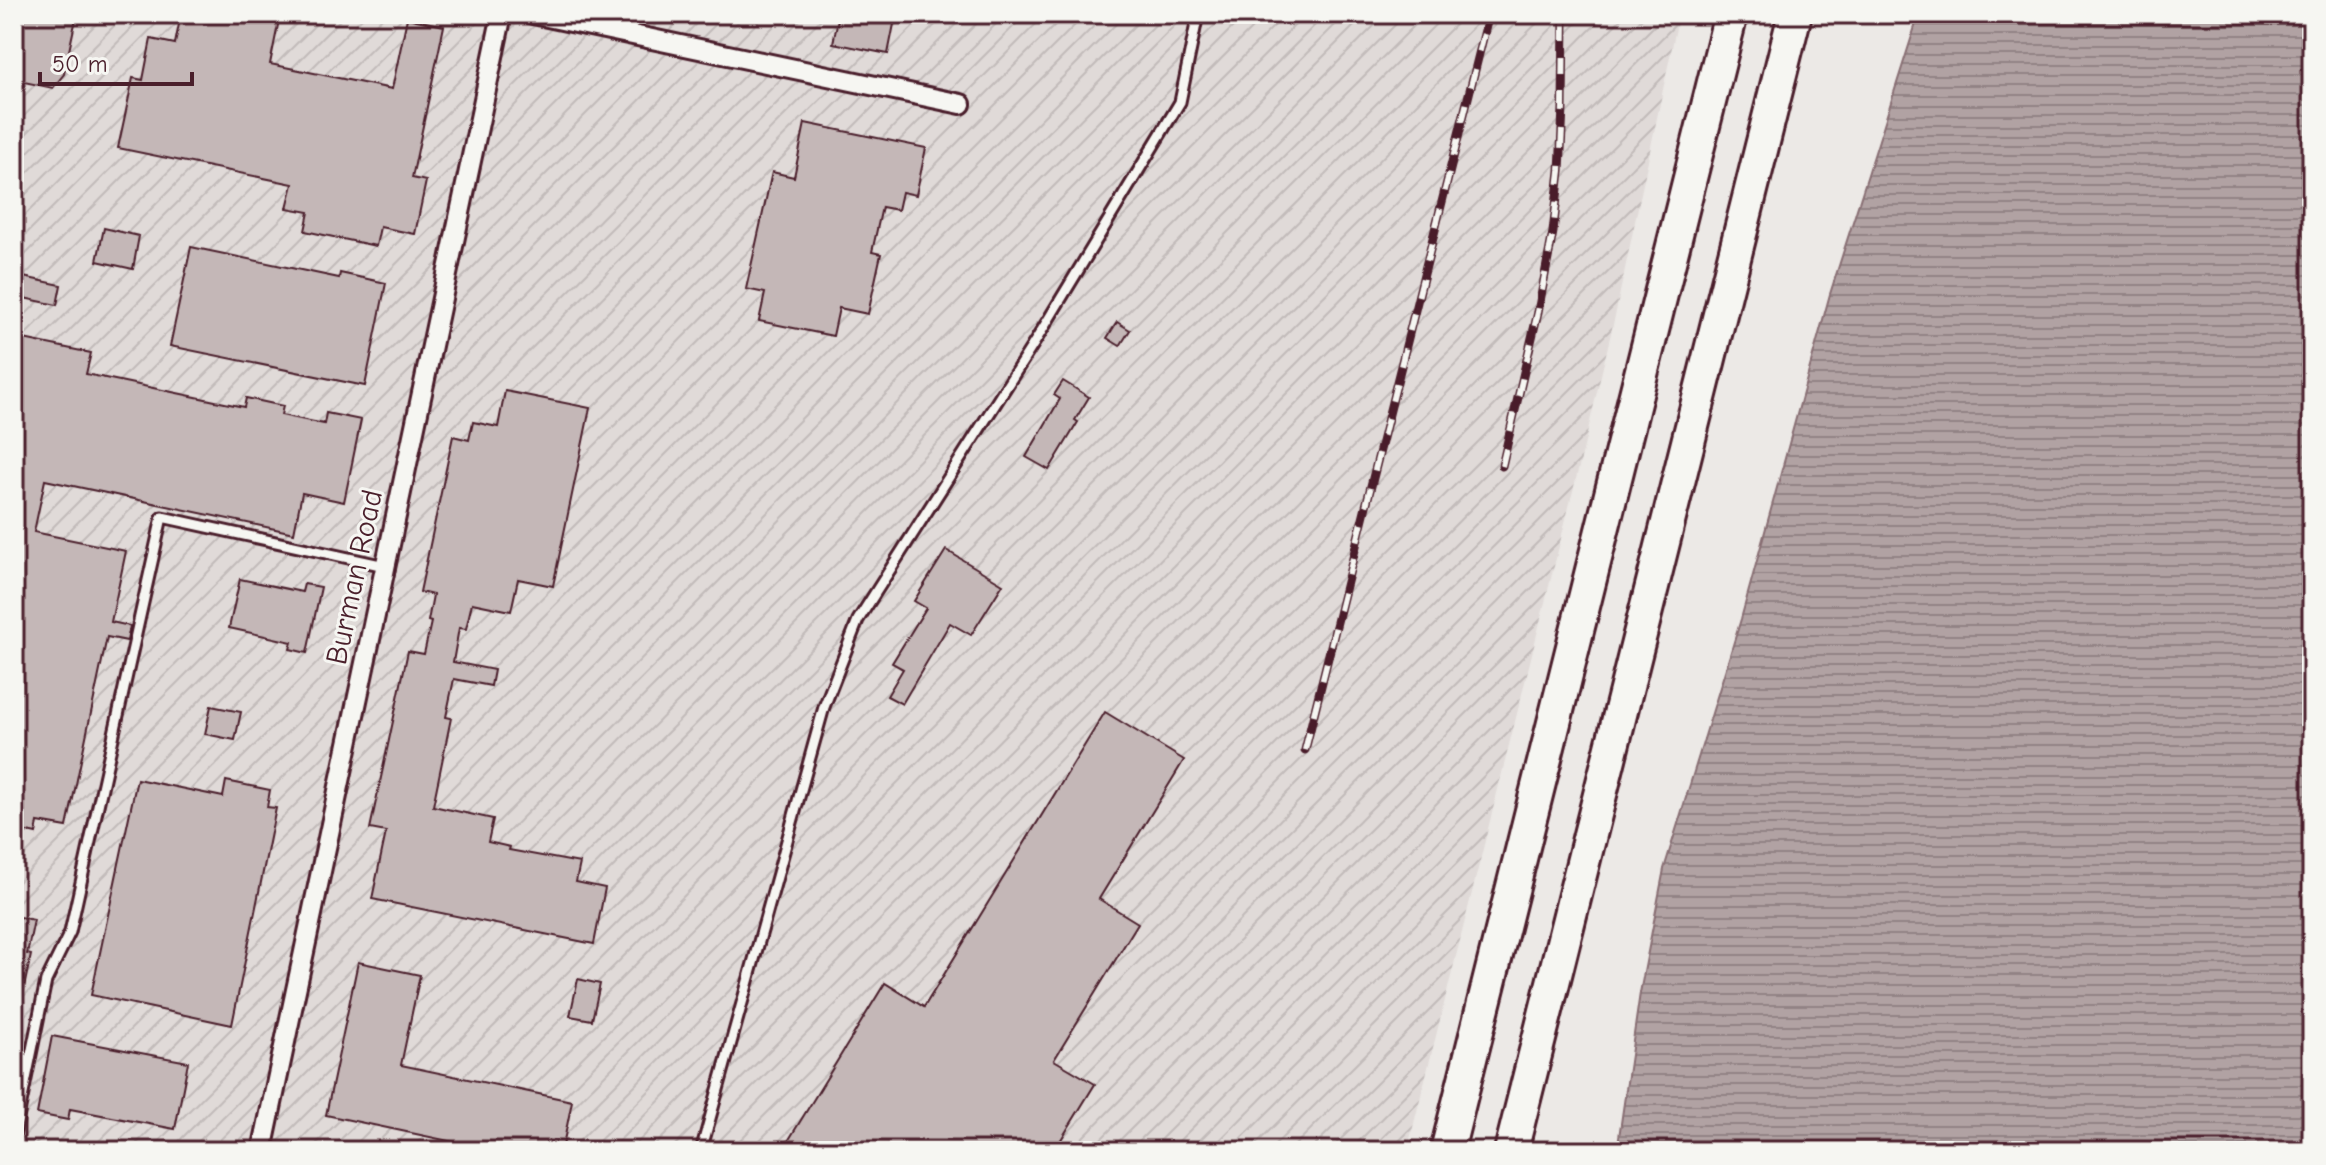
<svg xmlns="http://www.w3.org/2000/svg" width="2326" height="1165" font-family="'Comic Neue',sans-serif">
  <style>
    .industrial { fill: url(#industrial-furrows) }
    .water { fill: url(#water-rules); stroke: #886e73; stroke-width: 2 }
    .building { fill: #c4b7b7; stroke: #4a1f2b; stroke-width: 2 }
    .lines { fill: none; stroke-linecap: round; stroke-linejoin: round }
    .lane-casing { stroke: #4a1f2b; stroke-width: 15 }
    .street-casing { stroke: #4a1f2b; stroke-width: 24 }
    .highway-casing { stroke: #4a1f2b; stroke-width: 38 }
    .lane { stroke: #f6f6f2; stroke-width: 9 }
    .street { stroke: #f6f6f2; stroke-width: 18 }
    .highway { stroke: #f6f6f2; stroke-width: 32 }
    .rail-casing { stroke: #4a1f2b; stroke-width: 9 }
    .rail { stroke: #f6f6f2; stroke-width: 6; stroke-dasharray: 18; stroke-linecap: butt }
    .labels { text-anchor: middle; stroke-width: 6; stroke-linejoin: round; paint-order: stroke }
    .street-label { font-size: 30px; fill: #4a1f2b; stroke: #f6f6f2 }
  </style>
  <defs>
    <pattern id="industrial-furrows" width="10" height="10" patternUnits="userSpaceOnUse" patternTransform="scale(2)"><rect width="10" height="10" fill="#e0dad8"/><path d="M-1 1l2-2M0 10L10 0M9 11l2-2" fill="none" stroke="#c2bbba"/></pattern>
    <pattern id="water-rules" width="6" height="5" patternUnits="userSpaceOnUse" patternTransform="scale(2)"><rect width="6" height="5" fill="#b1a2a3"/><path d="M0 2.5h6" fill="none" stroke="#928385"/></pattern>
  </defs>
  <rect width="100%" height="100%" fill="#ece9e6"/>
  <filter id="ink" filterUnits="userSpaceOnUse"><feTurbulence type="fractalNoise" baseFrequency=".0125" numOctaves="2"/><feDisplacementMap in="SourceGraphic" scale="16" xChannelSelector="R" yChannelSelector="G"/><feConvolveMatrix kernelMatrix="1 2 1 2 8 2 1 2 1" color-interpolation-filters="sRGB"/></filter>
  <g filter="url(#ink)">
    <path class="industrial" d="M14,14H1679L1615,316L1583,451L1407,1151H14Z"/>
    <path class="water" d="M1919,14H2312V1151H1617L1640,993L1664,869L1741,619L1830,294Z"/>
    <g class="building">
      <path d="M14,14H77L64,74L53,88L14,80Z"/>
      <path d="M181,14H248L279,20L270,64L392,89L407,18L444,26L412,178L426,181L415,234L380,227L376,246L305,231L309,212L287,208L293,184L118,148L133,78L143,80L151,39L175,44Z"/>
      <path d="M839,14H896L888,54L833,43Z"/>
      <path d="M805,123L926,148L916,195L902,192L898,210L882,207L872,252L881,254L868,314L839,308L833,336L759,321L765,293L746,289L772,172L794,177Z"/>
      <path d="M104,228L139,236L133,269L97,261Z"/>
      <path d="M191,247L339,278L340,273L386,283L365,386L170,346Z"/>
      <path d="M14,275L61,285L57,305L14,296Z"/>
      <path d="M1117,322L1130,330L1120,346L1107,338Z"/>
      <path d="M14,337L91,353L86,374L244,407L246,398L283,406L281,415L324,424L326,413L361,420L344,502L302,493L294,533L45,480L34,532L126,551L111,622L130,626L127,641L107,637L67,827L38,822L36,834L14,829Z"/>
      <path d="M1063,381L1089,397L1075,420L1078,422L1049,470L1026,457L1060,399L1054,395Z"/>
      <path d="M505,391L590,408L553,586L518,579L511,611L472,603L466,629L459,628L453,662L494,670L491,686L454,679L446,717L451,718L433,806L493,819L488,842L510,847L509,850L580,863L576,882L605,888L594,944L372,899L386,832L370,829L408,651L424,654L431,622L428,621L433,595L420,592L453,436L469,440L473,422L498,427Z"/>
      <path d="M946,550L1003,584L971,635L950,623L902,704L887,696L903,669L892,663L926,608L914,601Z"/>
      <path d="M240,579L302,592L304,584L321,587L307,653L290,649L292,642L229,628Z"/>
      <path d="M211,706L241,712L235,740L205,734Z"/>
      <path d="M1105,712L1184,760L1099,899L1138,923L1054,1060L1095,1084L1054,1151H782L885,983L924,1007Z"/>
      <path d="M137,779L223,797L226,781L270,790L267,807L276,808L232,1025L91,995Z"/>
      <path d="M14,916L34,920L27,954L31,955L21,1001H14Z"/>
      <path d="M358,962L420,975L401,1065L572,1101L562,1151H496L326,1115Z"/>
      <path d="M578,979L600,984L592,1020L570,1016Z"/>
      <path d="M52,1036L188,1062L175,1129L70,1109L68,1120L37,1114Z"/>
    </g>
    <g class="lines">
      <defs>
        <g id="lane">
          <path d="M14,1138L46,981L70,932L162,517L385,566"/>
          <path d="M701,1151L824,707L858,620L1036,340L1180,102L1198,14"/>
        </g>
        <g id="street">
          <path d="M533,14L961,104"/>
          <path d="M262,1151L502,14"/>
        </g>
        <g id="highway">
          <path d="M1447,1151L1731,14"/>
          <path d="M1511,1151L1795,14"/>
        </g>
      </defs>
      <use href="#lane" class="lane-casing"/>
      <use href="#street" class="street-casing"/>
      <use href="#highway" class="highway-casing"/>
      <use href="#lane" class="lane"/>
      <use href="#street" class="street"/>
      <use href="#highway" class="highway"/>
      <defs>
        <g id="rail">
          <path d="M1502,466L1538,312L1553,232L1560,171L1563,108L1564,14"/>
          <path d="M1305,750L1489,14"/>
        </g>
      </defs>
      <use href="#rail" class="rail-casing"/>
      <use href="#rail" class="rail"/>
    </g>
  </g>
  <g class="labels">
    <g class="street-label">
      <text transform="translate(354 577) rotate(-78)" y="10">Burman Road</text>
    </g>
  </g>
  <rect width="2326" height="1165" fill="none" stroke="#f6f6f2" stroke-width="48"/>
  <rect x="24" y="24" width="2278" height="1117" fill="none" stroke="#4a1f2b" stroke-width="3" filter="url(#ink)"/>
  <path d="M40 72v12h152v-12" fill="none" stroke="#4a1f2b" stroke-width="4"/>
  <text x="52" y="72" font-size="24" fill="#4a1f2b" stroke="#f6f6f2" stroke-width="6" paint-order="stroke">50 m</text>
</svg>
